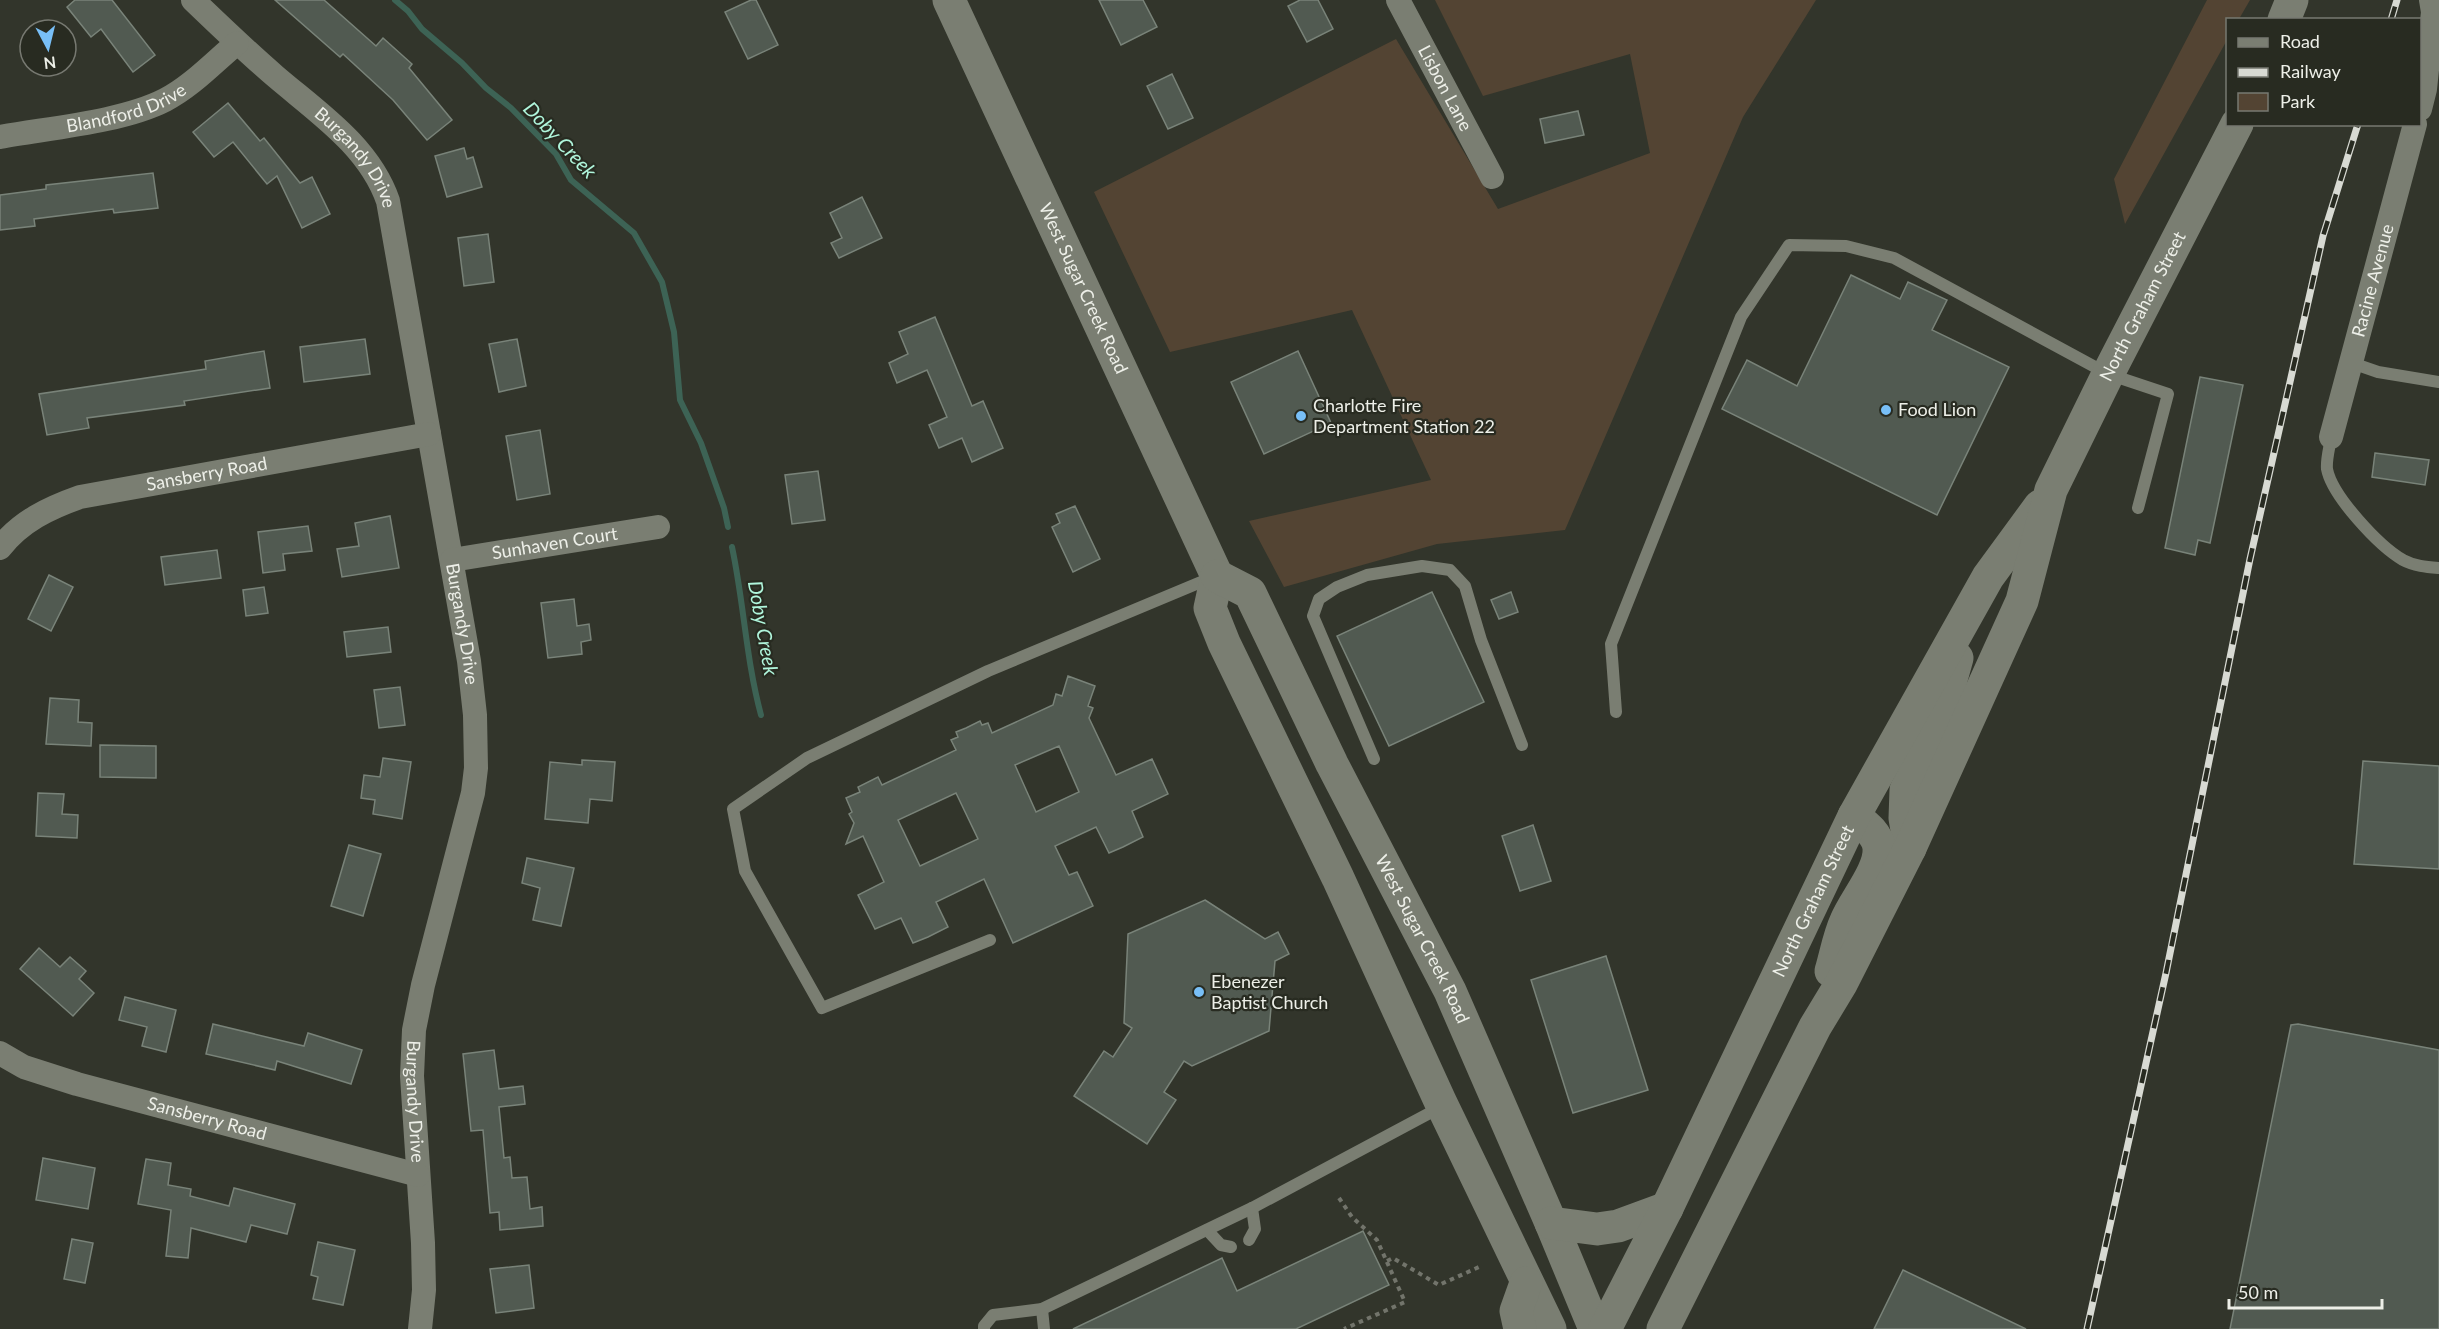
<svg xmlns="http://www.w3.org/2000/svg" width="2439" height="1329" font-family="Lato,sans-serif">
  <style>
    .green { fill: #534433 }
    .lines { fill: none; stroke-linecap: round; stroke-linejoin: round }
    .stream { stroke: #3d6355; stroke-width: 6 }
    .building { fill: #515a51; stroke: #798379; stroke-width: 1.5; fill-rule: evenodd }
    .path { stroke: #72746b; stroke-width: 4; stroke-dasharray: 4.5 4.5; stroke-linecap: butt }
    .service { stroke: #7a7e72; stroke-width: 12 }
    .minor { stroke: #7a7e72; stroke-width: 24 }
    .secondary { stroke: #7a7e72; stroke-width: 33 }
    .rail-casing { stroke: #d8dad3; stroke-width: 7 }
    .rail { stroke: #282b21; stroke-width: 4.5; stroke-dasharray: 14; stroke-linecap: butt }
    .poi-dot { fill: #78bff7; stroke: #282b21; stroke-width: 2 }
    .labels { text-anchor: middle; stroke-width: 4.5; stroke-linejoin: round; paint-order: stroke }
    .street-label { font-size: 18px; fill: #edefe8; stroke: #282b21 }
    .poi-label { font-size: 18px; fill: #edefe8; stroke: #282b21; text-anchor: start }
    .water-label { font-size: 20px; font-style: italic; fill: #b0f6dc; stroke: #282b21 }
  </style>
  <rect width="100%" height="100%" fill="#32352b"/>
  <g class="green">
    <path d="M1435,0H1816L1743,117L1565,530L1437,544L1284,587L1249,521L1431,480L1352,310L1170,352L1094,192L1396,39L1498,209L1650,153L1630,54L1483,96Z"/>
    <path d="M2207,0H2250L2239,19L2228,20L2227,40L2125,224L2114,179Z"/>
  </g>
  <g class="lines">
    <g class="stream">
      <path d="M395,0L408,11L422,29L462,63L486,88L511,108L556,154L571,180L634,233L662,282L674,332L680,400L701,443L724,508L728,527"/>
      <path d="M732,547C744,603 746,660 761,715"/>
    </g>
  </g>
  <g class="building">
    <path d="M75,0H112L155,55L133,72L101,29L91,37L67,7Z"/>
    <path d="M275,0H324L376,46L383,38L412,64L409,68L452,120L427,140L393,100L343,54L340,57Z"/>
    <path d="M751,0H756L778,45L748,59L725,12Z"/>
    <path d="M1099,0H1143L1157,27L1121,45Z"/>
    <path d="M1300,0H1318L1333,29L1307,42L1288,6Z"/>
    <path d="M1172,74L1193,118L1168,129L1147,86Z"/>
    <path d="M228,103L260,141L264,138L300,183L312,177L330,214L302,228L277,176L267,184L233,142L214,157L193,132Z"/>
    <path d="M1578,111L1584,135L1545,143L1540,119Z"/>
    <path d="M464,148L467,159L473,157L482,187L447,197L435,156Z"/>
    <path d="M153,173L158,208L114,213L113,209L34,219L35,226L0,230V195L46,189V185Z"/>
    <path d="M862,197L882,238L839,258L831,243L842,238L830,213Z"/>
    <path d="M488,234L494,282L464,286L458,238Z"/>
    <path d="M1851,275L1900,299L1908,282L1947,300L1932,330L2009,367L1937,515L1722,409L1747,360L1797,386Z"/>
    <path d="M935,317L972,406L983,401L1003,448L972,462L962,438L939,448L929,425L947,417L927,370L897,383L889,363L908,354L899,332Z"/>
    <path d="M365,339L370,374L304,382L300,347Z"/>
    <path d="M517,339L526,386L499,392L489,344Z"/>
    <path d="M264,351L270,388L184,401L185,405L87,418L89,428L47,435L39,394L206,369L205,361Z"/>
    <path d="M1298,351L1331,423L1264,454L1231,382Z"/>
    <path d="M2200,377L2243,385L2210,543L2198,540L2195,555L2165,548Z"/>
    <path d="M540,430L550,494L517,500L506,436Z"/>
    <path d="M2375,453L2429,460L2425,485L2372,477Z"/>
    <path d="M818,471L825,520L792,524L785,475Z"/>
    <path d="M1075,506L1100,559L1073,572L1052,527L1060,523L1056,514Z"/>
    <path d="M390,516L399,568L342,577L337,549L359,546L355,523Z"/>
    <path d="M308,526L312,551L283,554L285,570L263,573L258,532Z"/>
    <path d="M217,550L221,578L165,585L161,557Z"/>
    <path d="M49,575L73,587L51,631L28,619Z"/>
    <path d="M264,587L268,613L246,616L243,590Z"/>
    <path d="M1432,592L1484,702L1389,746L1337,636Z"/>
    <path d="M1511,592L1518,612L1499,619L1491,600Z"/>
    <path d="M574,599L577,626L589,624L591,640L581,642L582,654L548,658L541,603Z"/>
    <path d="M388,627L391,652L347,657L344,632Z"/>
    <path d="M1068,676L1095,686L1088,706L1093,708L1089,718L1116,775L1152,759L1168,794L1132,811L1143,837L1123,847L1109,853L1096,827L1055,846L1069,875L1077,872L1093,906L1013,943L984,879L936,902L948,927L928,937L913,943L901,918L875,929L858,895L884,882L863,836L846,844L854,823L849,814L852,812L846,798L860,792L858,787L878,777L882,785L956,750L951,740L958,737L956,732L966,728L980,721L982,725L988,723L992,733L1053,705L1056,694L1062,696ZM1059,746L1079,792L1036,812L1015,765ZM956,793L978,839L920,866L898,820Z"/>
    <path d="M400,687L405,725L379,728L374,690Z"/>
    <path d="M50,698L79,700L78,722L92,723L91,746L46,744Z"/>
    <path d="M100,745L156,746V778L100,777Z"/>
    <path d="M383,758L411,762L402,819L373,814L375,800L361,798L364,775L380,777Z"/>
    <path d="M582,760L615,762L612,801L590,799L588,823L545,819L550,762L582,765Z"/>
    <path d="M2363,761L2439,766V869L2354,864Z"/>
    <path d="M38,793L64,794L62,814L78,815L77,838L36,836Z"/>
    <path d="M1533,825L1551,881L1520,891L1502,836Z"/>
    <path d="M349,845L381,854L363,916L331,906Z"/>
    <path d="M527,858L574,868L561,926L533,920L540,888L522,883Z"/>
    <path d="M1205,900L1265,939L1278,932L1289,954L1275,961L1269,1031L1192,1066L1184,1061L1164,1092L1176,1100L1147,1144L1074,1096L1104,1051L1113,1057L1132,1028L1124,1023L1128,934Z"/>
    <path d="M39,948L60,967L70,957L86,971L79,979L94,993L73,1016L20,969Z"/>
    <path d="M1606,956L1648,1090L1573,1113L1531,980Z"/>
    <path d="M125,997L176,1010L166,1052L142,1046L147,1027L119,1020Z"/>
    <path d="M213,1024L304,1046L308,1033L362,1050L351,1084L277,1061L275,1070L206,1054Z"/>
    <path d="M2298,1024L2439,1050V1329H2230L2291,1025Z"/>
    <path d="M494,1050L499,1089L523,1086L525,1104L499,1107L504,1158L510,1157L512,1178L527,1177L530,1209L542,1207L543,1226L500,1230L499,1212L490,1213L483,1130L471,1131L463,1054Z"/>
    <path d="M43,1158L95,1168L88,1209L36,1200Z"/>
    <path d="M146,1159L171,1163L168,1185L191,1189L190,1196L229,1206L234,1188L295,1204L287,1234L251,1225L246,1242L191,1228L188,1258L166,1256L171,1210L138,1204Z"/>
    <path d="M1363,1231L1389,1285L1296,1329H1073L1222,1258L1237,1291Z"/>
    <path d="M72,1239L93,1243L85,1283L64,1279Z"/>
    <path d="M318,1242L355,1250L343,1305L313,1299L318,1277L311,1275Z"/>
    <path d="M529,1265L534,1308L496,1313L490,1269Z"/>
    <path d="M1903,1270L2026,1329H1874Z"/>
  </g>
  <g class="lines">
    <g class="path">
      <path d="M1339,1198L1352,1217L1377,1240L1405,1302L1344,1329"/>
      <path d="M1387,1261L1393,1258L1439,1285L1479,1267"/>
    </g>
    <g class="service">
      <path d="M2352,363L2378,372L2439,382"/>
      <path d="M2331,437C2330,446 2326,459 2327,469C2332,496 2379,546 2403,560C2414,566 2427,567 2439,568"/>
      <path d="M1616,712L1611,644L1741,317L1789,245L1846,246L1894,258L2108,374L2168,394L2138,508"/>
      <path d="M1374,759L1313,616L1319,599L1337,587L1367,575L1422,566L1450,570L1465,586L1481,640L1522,745"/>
      <path d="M990,940L822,1008L745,871L733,809L807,758L988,671L1213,577"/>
      <path d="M1207,1230L1221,1245L1231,1247"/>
      <path d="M1249,1240L1255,1229L1252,1208"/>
      <path d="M1042,1309L1044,1329"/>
      <path d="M984,1329V1326L993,1315L1042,1309L1252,1208L1441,1107"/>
    </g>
    <g class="minor">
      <path id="s1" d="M193,0C220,26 246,51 275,76C317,112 369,146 388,201L469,661L475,715L476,768L473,793L423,985L414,1030L412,1076L423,1243L424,1290L420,1329"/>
      <path id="s2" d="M1398,0L1492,177"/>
      <path d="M2420,109L2425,89L2433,12L2431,0"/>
      <path id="s3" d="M0,137C49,128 122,122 165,100C192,86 214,62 237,43"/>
      <path id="s4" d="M2331,437L2415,124"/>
      <path id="s5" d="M0,548C21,521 49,508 80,497L429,434"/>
      <path id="s6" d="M452,560L658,527"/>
      <path id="s7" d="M0,1053L24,1067L77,1084L418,1175"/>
    </g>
    <g class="secondary">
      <path id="s8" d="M949,0L1217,576L1210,608L1224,643L1338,878L1440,1101L1550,1329"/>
      <path d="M2284,20L2292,0"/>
      <path id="s9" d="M1217,576L1250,593L1332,764L1450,991L1551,1223L1595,1329"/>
      <path d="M1910,848L1905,818L1906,790L1936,733L1957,658"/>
      <path d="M1831,971C1836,954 1839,936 1846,921C1854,901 1881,870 1879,848C1878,834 1864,824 1854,816"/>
      <path d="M1551,1223L1597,1229L1618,1226L1667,1208"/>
      <path d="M1520,1329L1516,1311L1526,1283"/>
      <path id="s10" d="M1605,1329L1667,1208L1854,816L1988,577L2040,506"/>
      <path id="s11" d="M1663,1329L1815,1027L1841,984L1910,848L2022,601L2051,490L2108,374L2237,124"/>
    </g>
    <defs>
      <g id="rail">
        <path d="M2391,20L2397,0"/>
        <path d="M2087,1329L2166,973L2250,559L2323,236L2358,124"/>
      </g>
    </defs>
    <use href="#rail" class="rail-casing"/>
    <use href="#rail" class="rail"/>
  </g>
  <g class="poi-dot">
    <circle cx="1886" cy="410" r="6"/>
    <circle cx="1301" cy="416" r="6"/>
    <circle cx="1199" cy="992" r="6"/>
  </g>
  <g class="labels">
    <g class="street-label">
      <text dy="6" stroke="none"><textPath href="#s2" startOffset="100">Lisbon Lane</textPath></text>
      <text dy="6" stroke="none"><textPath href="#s3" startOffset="130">Blandford Drive</textPath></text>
      <text dy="6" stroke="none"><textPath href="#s1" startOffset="228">Burgandy Drive</textPath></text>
      <text dy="6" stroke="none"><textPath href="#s4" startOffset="162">Racine Avenue</textPath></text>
      <text dy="6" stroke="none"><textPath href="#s8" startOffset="318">West Sugar Creek Road</textPath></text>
      <text dy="6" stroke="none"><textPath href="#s11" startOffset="1132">North Graham Street</textPath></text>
      <text dy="6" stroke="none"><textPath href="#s5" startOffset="225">Sansberry Road</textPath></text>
      <text dy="6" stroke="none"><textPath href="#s6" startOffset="104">Sunhaven Court</textPath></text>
      <text dy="6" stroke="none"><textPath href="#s1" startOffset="712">Burgandy Drive</textPath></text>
      <text dy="6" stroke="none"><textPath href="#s10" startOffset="476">North Graham Street</textPath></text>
      <text dy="6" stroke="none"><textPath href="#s9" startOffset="424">West Sugar Creek Road</textPath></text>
      <text dy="6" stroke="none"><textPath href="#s1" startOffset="1198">Burgandy Drive</textPath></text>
      <text dy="6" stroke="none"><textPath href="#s7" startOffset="218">Sansberry Road</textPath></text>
    </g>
    <g class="poi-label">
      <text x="1313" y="412">Charlotte Fire<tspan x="1313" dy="21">Department Station 22</tspan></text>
      <text x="1898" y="416">Food Lion</text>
      <text x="1211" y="988">Ebenezer<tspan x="1211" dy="21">Baptist Church</tspan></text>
    </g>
    <g class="water-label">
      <text transform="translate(560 140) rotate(47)" y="7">Doby Creek</text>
      <text transform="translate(763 628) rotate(80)" y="7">Doby Creek</text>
    </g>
  </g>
  <rect x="2226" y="18" width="195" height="108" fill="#282b21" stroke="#777971" stroke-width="1.5"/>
  <rect x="2238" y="38" width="30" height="9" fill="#7a7e72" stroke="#777971" stroke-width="1.5"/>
  <text x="2280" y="48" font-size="18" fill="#edefe8">Road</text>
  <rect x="2238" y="68" width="30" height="9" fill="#d8dad3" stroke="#777971" stroke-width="1.5"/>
  <text x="2280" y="78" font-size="18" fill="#edefe8">Railway</text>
  <rect x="2238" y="93" width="30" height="18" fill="#534433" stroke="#777971" stroke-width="1.5"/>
  <text x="2280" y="108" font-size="18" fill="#edefe8">Park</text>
  <g transform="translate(48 48) rotate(173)"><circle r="28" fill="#282b21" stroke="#777971" stroke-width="1.5"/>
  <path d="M0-4.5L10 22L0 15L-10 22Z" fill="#78bff7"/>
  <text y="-9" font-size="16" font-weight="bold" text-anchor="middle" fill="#edefe8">N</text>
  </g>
  <path d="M2229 1299v9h153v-9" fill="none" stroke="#edefe8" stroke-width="3"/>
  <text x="2238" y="1299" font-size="18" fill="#edefe8" stroke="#282b21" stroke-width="4.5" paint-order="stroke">50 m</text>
</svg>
